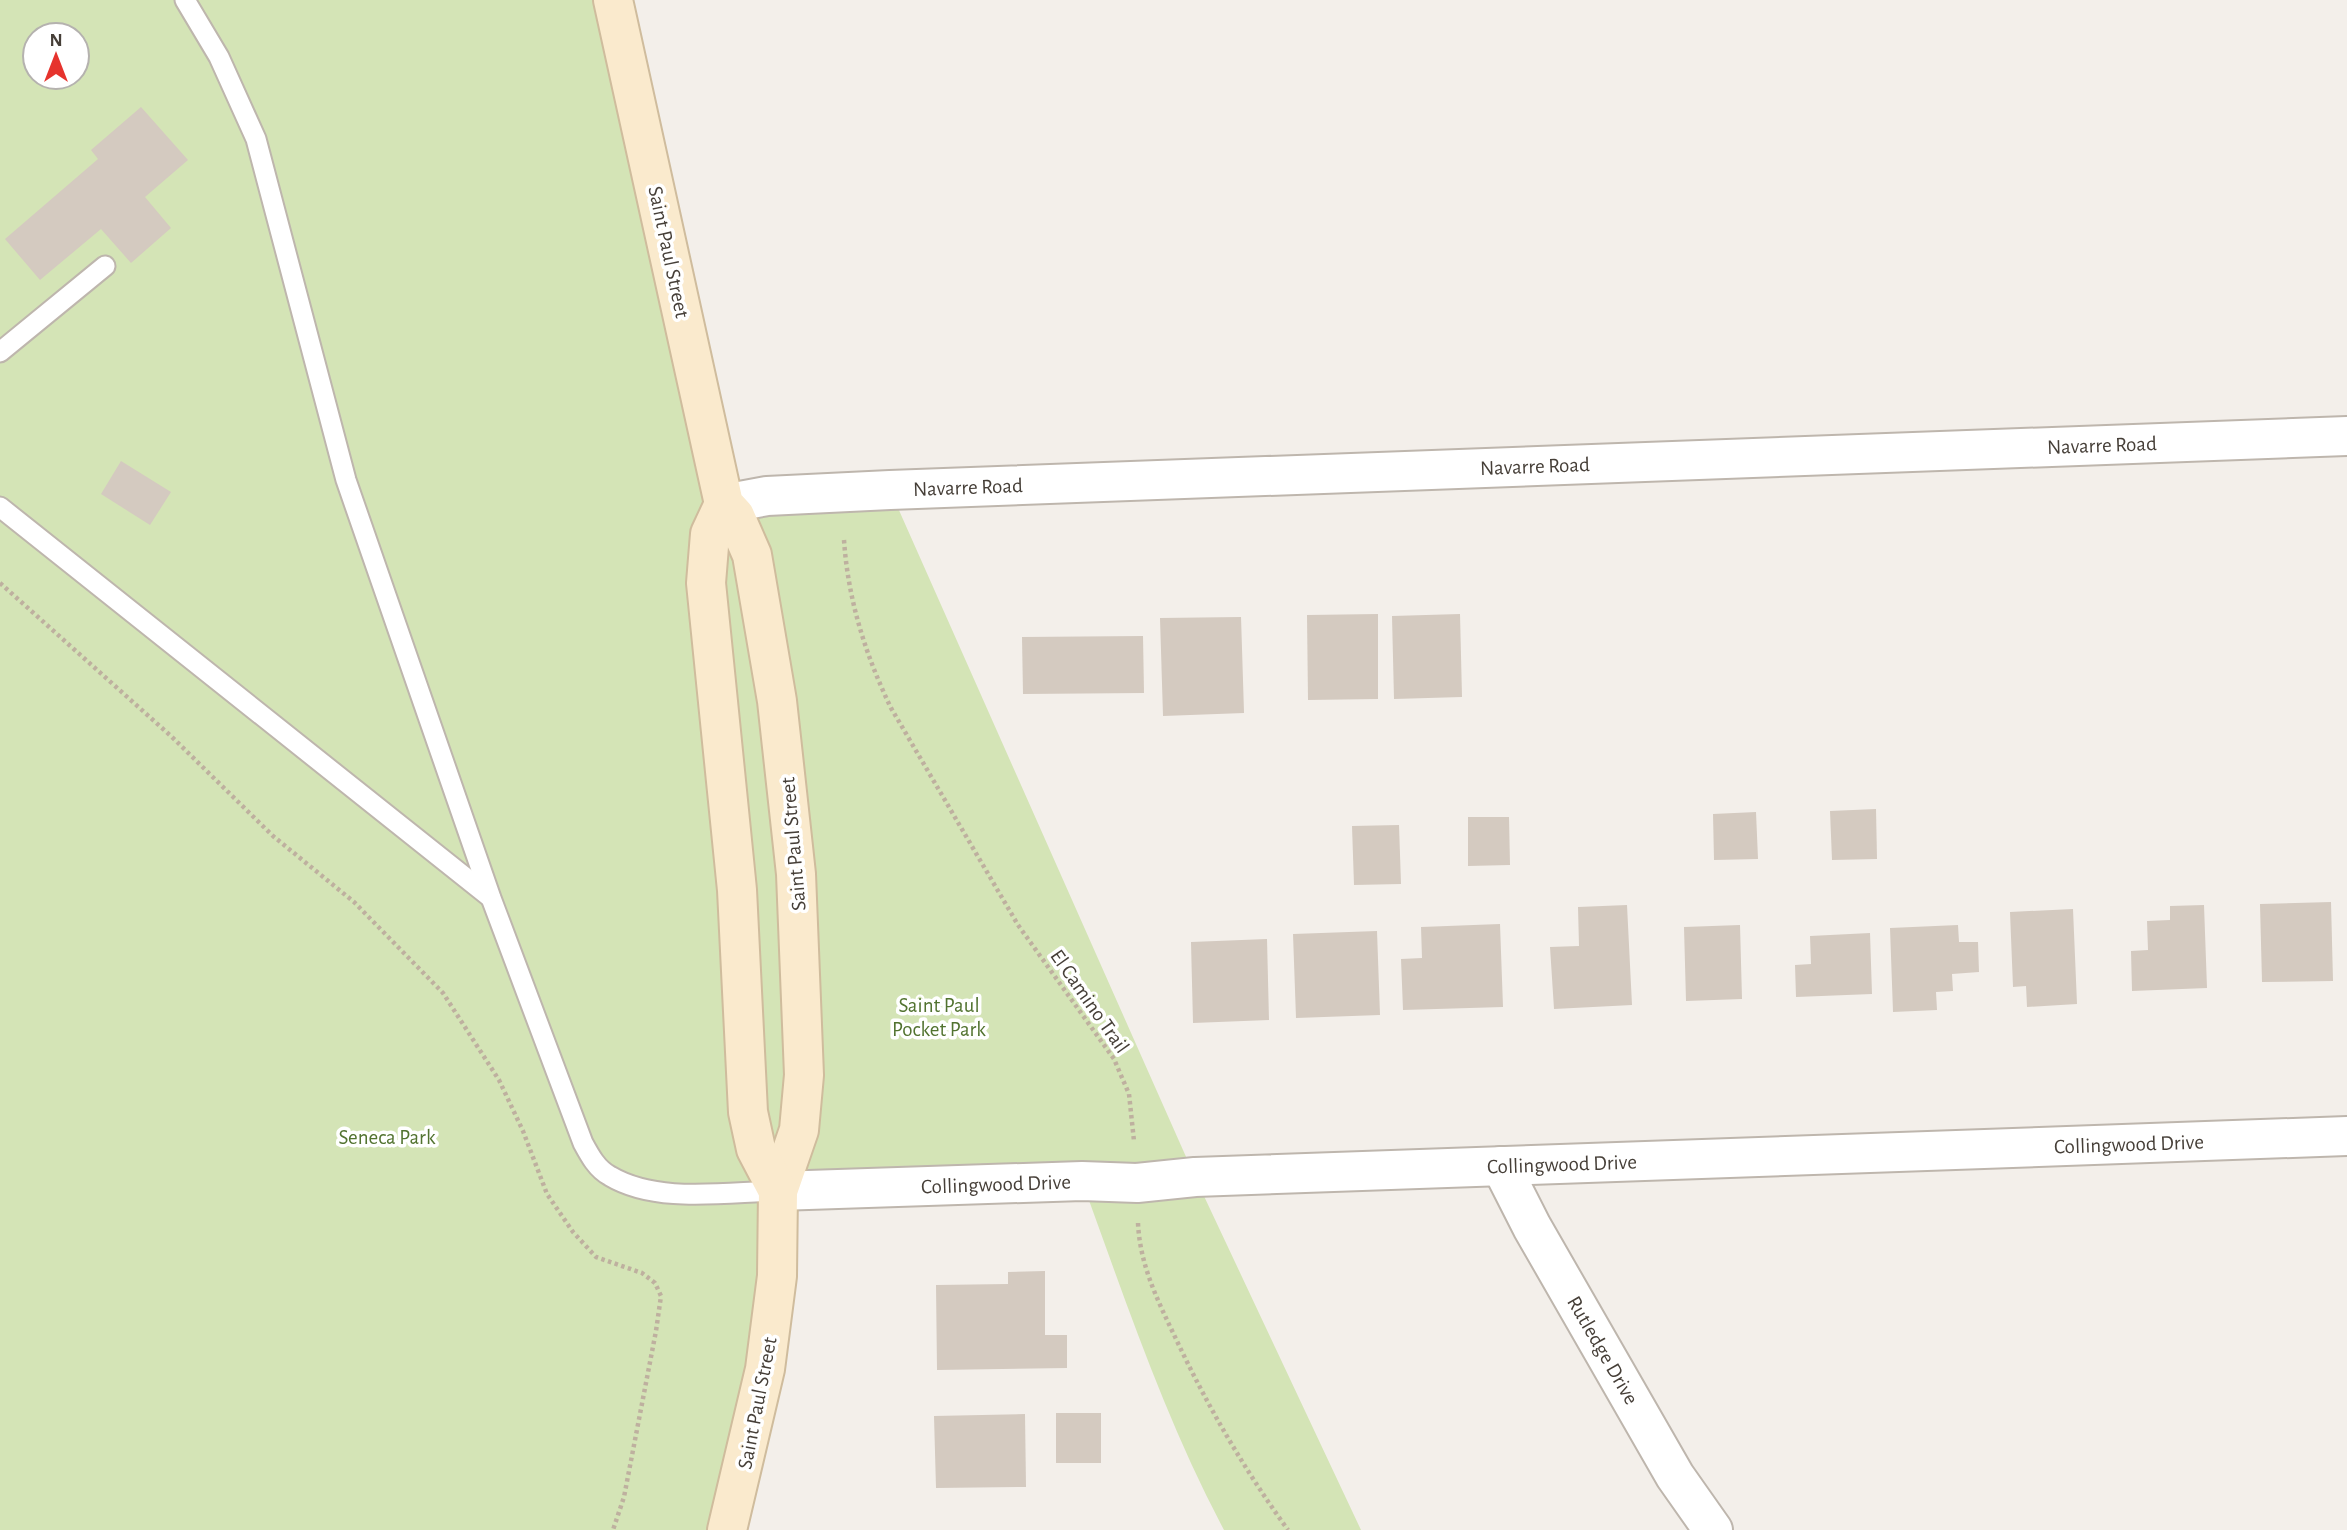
<svg xmlns="http://www.w3.org/2000/svg" width="2347" height="1530" font-family="'Alegreya Sans',sans-serif">
  <style>
    .green { fill: #d4e4b6; fill-rule: evenodd }
    .building { fill: #d4cac0 }
    .lines { fill: none; stroke-linecap: round; stroke-linejoin: round }
    .service-casing { stroke: #beb6ad; stroke-width: 23 }
    .minor-casing { stroke: #beb6ad; stroke-width: 42 }
    .secondary-casing { stroke: #cfbc9d; stroke-width: 42 }
    .path { stroke: #beb09f; stroke-width: 4.5; stroke-dasharray: 3.5 3.5; stroke-linecap: butt }
    .service { stroke: #fff; stroke-width: 19 }
    .minor { stroke: #fff; stroke-width: 38 }
    .secondary { stroke: #faeacd; stroke-width: 38 }
    .labels { text-anchor: middle; stroke-width: 7; stroke-linejoin: round; paint-order: stroke }
    .street-label { font-size: 21px; fill: #463f38; stroke: #fff }
    .park-label { font-size: 21px; fill: #527330; stroke: #fff }
  </style>
  <rect width="100%" height="100%" fill="#f3efea"/>
  <path class="green" d="M0,0H613L724,503L890,490L1195,1177L1361,1530H1224C1165,1419 1125,1299 1082,1181L778,1191L727,1530H0ZM35,35H77V77H35Z"/>
  <g class="building">
    <path d="M141,107L188,160L145,197L171,228L131,263L101,229L40,280L5,239L98,159L91,150Z"/>
    <path d="M121,461L171,492L150,525L101,494Z"/>
    <path d="M1378,614V699L1308,700L1307,615Z"/>
    <path d="M1460,614L1462,697L1394,699L1392,616Z"/>
    <path d="M1241,617L1244,713L1163,716L1160,618Z"/>
    <path d="M1143,636L1144,693L1023,694L1022,637Z"/>
    <path d="M1876,809L1877,859L1832,860L1830,811Z"/>
    <path d="M1756,812L1758,859L1714,860L1713,814Z"/>
    <path d="M1468,817H1509L1510,865L1468,866Z"/>
    <path d="M1399,825L1401,884L1354,885L1352,826Z"/>
    <path d="M2331,902L2333,981L2262,982L2260,904Z"/>
    <path d="M1627,905L1632,1005L1554,1009L1550,947L1579,946L1578,907Z"/>
    <path d="M2204,905L2207,988L2132,991L2131,951L2148,950L2147,921L2170,920V906Z"/>
    <path d="M2073,909L2077,1004L2027,1007L2026,986L2013,987L2010,912Z"/>
    <path d="M1500,924L1503,1007L1403,1010L1401,959L1422,958L1421,927Z"/>
    <path d="M1740,925L1742,999L1686,1001L1684,927Z"/>
    <path d="M1958,925L1959,942H1978L1979,972L1952,974L1953,991L1936,992L1937,1010L1893,1012L1890,928Z"/>
    <path d="M1377,931L1380,1015L1296,1018L1293,934Z"/>
    <path d="M1870,933L1872,994L1796,997L1795,965L1811,964L1810,936Z"/>
    <path d="M1267,939L1269,1020L1193,1023L1191,942Z"/>
    <path d="M1045,1271V1335H1067V1368L937,1370L936,1285L1008,1284V1272Z"/>
    <rect x="1056" y="1413" width="45" height="50"/>
    <path d="M1025,1414L1026,1487L936,1488L934,1416Z"/>
  </g>
  <g class="lines">
    <defs>
      <g id="service">
        <path d="M185,0L219,57L256,139L346,480L491,898L583,1143C590,1156 597,1169 610,1176C657,1204 726,1192 778,1191"/>
        <path d="M0,352L105,266"/>
        <path d="M0,507L490,897"/>
      </g>
      <g id="minor">
        <path d="M724,504L767,496L890,490L2347,436"/>
        <path d="M1501,1166L1532,1227L1675,1476L1713,1530"/>
        <path d="M778,1191L1082,1181L1137,1183L1195,1177L2347,1136"/>
      </g>
      <g id="secondary">
        <path d="M613,0L724,504L735,516L752,555L777,701L796,874L804,1075L799,1130L778,1191L777,1276L765,1369L727,1530"/>
        <path d="M724,504L710,534L706,583L737,890L748,1112L756,1149L778,1191"/>
      </g>
    </defs>
    <use href="#service" class="service-casing"/>
    <use href="#minor" class="minor-casing"/>
    <use href="#secondary" class="secondary-casing"/>
    <g class="path">
      <path d="M844,540C848,599 865,654 891,708L1018,925L1114,1059L1129,1094L1134,1141"/>
      <path d="M0,583L172,737L273,836L354,902L443,993L499,1080L523,1131L547,1194L573,1232L596,1257L642,1273L655,1283L661,1296L656,1331L624,1497L613,1530"/>
      <path d="M1138,1223C1140,1266 1158,1301 1176,1339C1208,1407 1244,1469 1288,1530"/>
    </g>
    <use href="#service" class="service"/>
    <use href="#minor" class="minor"/>
    <use href="#secondary" class="secondary"/>
  </g>
  <g class="labels">
    <g class="street-label">
      <text transform="translate(669 252) rotate(78)" y="7">Saint Paul Street</text>
      <text transform="translate(2102 445) rotate(-2)" y="7">Navarre Road</text>
      <text transform="translate(1535 466) rotate(-2)" y="7">Navarre Road</text>
      <text transform="translate(968 487) rotate(-2)" y="7">Navarre Road</text>
      <text transform="translate(793 844) rotate(-95)" y="7">Saint Paul Street</text>
      <text transform="translate(1090 1001) rotate(55)" y="7">El Camino Trail</text>
      <text transform="translate(2129 1144) rotate(-2)" y="7">Collingwood Drive</text>
      <text transform="translate(1562 1164) rotate(-2)" y="7">Collingwood Drive</text>
      <text transform="translate(996 1184) rotate(-2)" y="7">Collingwood Drive</text>
      <text transform="translate(1603 1350) rotate(60)" y="7">Rutledge Drive</text>
      <text transform="translate(757 1403) rotate(-79)" y="7">Saint Paul Street</text>
    </g>
    <g class="park-label">
      <text x="939" y="1012">Saint Paul<tspan x="939" dy="24">Pocket Park</tspan></text>
      <text x="387" y="1144">Seneca Park</text>
    </g>
  </g>
  <g transform="translate(56 56)"><circle r="33" fill="#ffffff" stroke="#b5b2af" stroke-width="2"/>
  <path d="M0-5L12 26L0 18L-12 26Z" fill="#e6332d"/>
  <text y="-10" font-size="19" font-weight="bold" text-anchor="middle" fill="#463f38">N</text>
  </g>
</svg>
